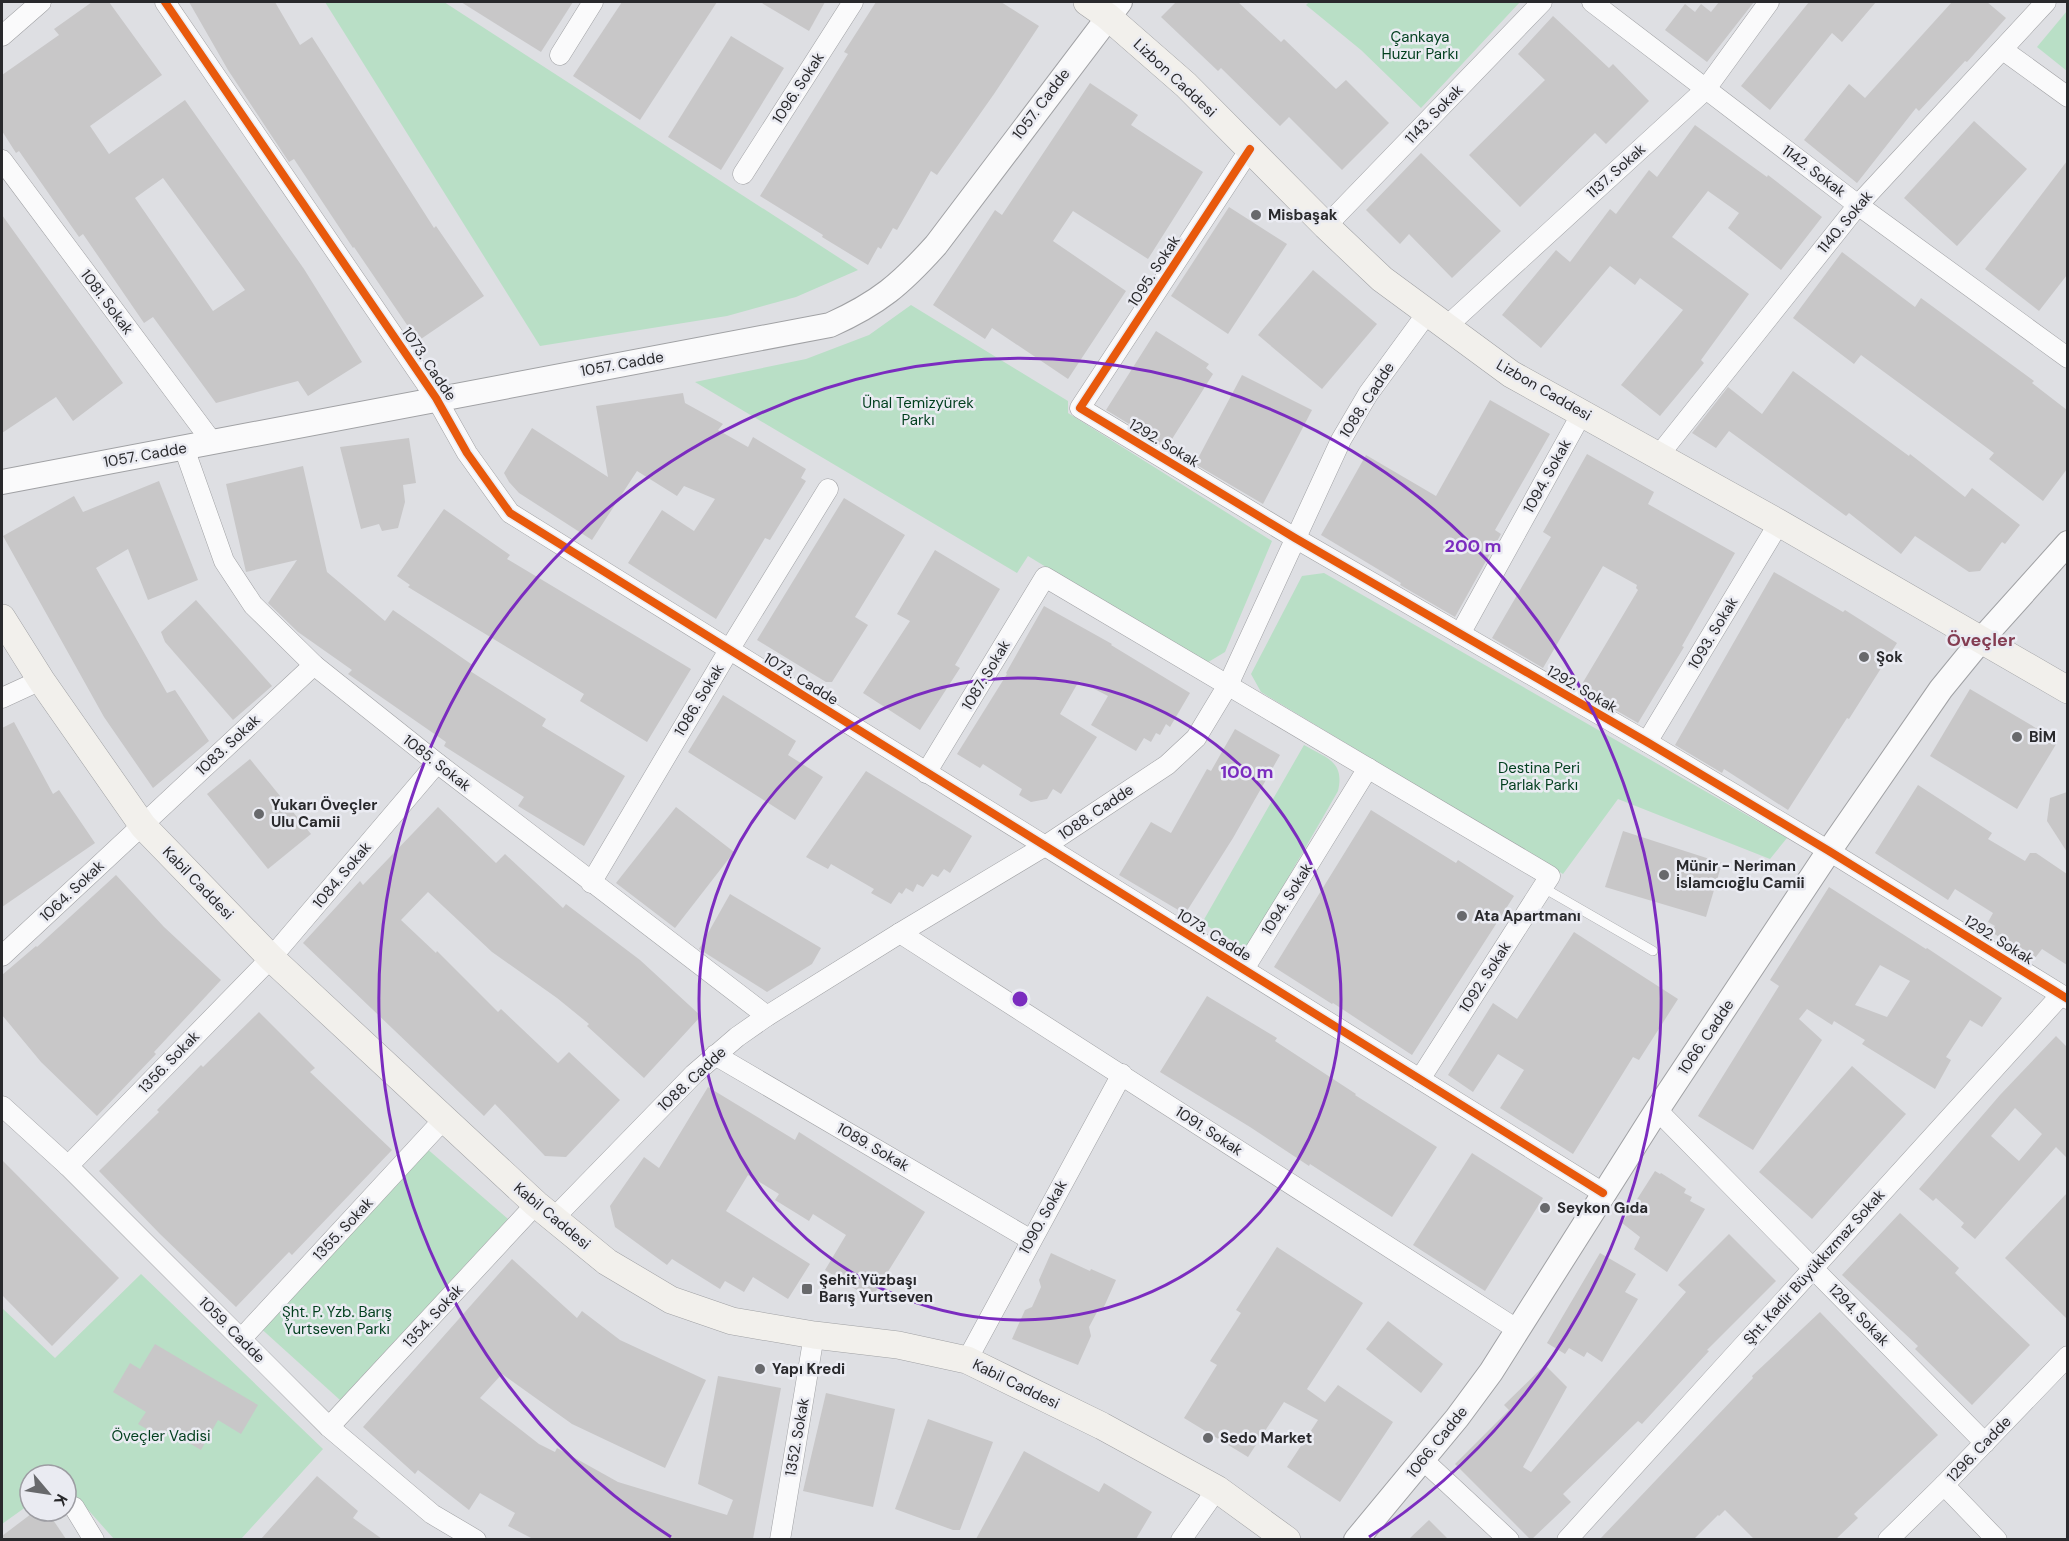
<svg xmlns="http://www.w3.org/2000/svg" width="2069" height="1541" font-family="'DM Sans',sans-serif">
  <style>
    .green { fill: #b9dfc6 }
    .building { fill: #c8c7c8; fill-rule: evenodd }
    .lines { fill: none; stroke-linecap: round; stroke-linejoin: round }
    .service-casing { stroke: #a0a1a4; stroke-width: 10 }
    .minor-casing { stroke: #a0a1a4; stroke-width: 21 }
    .tertiary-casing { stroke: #a0a1a4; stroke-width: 26 }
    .secondary-casing { stroke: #a0a1a4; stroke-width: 28 }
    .service { stroke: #fafafb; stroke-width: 9 }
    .minor { stroke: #fafafb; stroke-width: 20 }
    .tertiary { stroke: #fafafb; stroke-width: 24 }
    .secondary { stroke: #f2f0ec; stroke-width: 27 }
    .cycleway-casing { stroke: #eaebf2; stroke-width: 11 }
    .cycleway { stroke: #e8590c; stroke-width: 8 }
    .ring { fill: none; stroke: #7b2cbf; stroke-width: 3 }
    .poi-dot { fill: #68696c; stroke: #eaebf2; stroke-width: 2 }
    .labels { text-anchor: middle; stroke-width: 5; stroke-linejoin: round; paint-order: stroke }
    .park-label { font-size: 15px; fill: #003e1d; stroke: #eaebf2 }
    .street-label { font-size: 15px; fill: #29292c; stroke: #eaebf2 }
    .poi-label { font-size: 15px; font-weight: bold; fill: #29292c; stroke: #eaebf2; text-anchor: start }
    .quarter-label { font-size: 18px; font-weight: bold; fill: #843d52; stroke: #eaebf2 }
    .centre { fill: #7b2cbf; stroke: #eaebf2; stroke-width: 3 }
    .ring-label { font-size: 18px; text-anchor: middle; font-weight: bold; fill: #7b2cbf; stroke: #eaebf2; stroke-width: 5; stroke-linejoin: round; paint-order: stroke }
  </style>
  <rect width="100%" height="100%" fill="#dedfe3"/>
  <g class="green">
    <path d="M325,2H444L858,270L796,297L727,316L540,346Z"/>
    <path d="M1309,2H1520L1421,108L1361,50L1306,5Z"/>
    <path d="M2067,11V71L2037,47Z"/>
    <path d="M911,305L1068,401V413L1272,541L1225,652L1205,664L1028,556L1017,573L695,382L806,359L869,335Z"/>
    <path d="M1324,573L1787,838L1770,859L1618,799L1563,874L1261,692L1251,674L1302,576Z"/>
    <path d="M1304,745C1326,758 1345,761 1338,791L1247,949L1202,923Z"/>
    <path d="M425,1147L508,1219L340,1400L256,1324Z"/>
    <path d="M141,1274L323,1449L241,1539H114L66,1485V1475H30V1504L2,1524V1308L55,1358Z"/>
  </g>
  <g class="building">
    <path d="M92,2H109L162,75L90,126L109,154L185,100L304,269L362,362L308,396L298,381L216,403L153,317L144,323L83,234L79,237L19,151L16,153L2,131V75L59,35L54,29ZM163,178L245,290L213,311L135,198Z"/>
    <path d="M189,2H275L300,45L312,37L434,228L436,226L484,296L418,341L354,247L353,248L294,159L289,162L279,147L228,70Z"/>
    <path d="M461,2H573L541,52Z"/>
    <path d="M622,2H717L640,120L573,76Z"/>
    <path d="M760,2H825L809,31Z"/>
    <path d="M876,2H1001L1039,26L994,94L937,175L931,171L897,230L893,228L881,249L878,247L868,265L822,237L823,235L760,196L848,54L844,52Z"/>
    <path d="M1176,2H1238L1281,42L1284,39L1336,89L1346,80L1389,123L1342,170L1289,117L1280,126L1221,68L1218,71L1161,17Z"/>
    <path d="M1719,2H1754L1707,62L1665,30L1685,4L1695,12L1701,4L1711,12Z"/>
    <path d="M1809,2H1876L1842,42L1832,33L1770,110L1741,86Z"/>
    <path d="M1952,2H1987L2006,18L1967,62L1965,61L1919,111L1916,108L1857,183L1804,140L1849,84L1865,98Z"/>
    <path d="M1553,16L1609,68L1613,64L1649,101L1606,144L1595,133L1520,207L1469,155L1545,80L1518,54Z"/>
    <path d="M731,36L784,68L721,170L668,137Z"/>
    <path d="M1090,83L1138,115L1131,125L1203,172L1148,259L1073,211L1053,241L1126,291L1068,379L992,328L985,339L933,305L995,210L1002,215Z"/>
    <path d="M1974,121L2027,169L1957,246L1904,198Z"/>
    <path d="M1695,125L1767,177L1768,175L1822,217L1781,270L1728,228L1739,213L1708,191L1672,237L1749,294L1701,360L1704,363L1660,416L1621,385L1683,310L1640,278L1635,285L1610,266L1541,348L1502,315L1556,250L1570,262L1610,209L1616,214L1649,170L1657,177Z"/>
    <path d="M1421,153L1501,231L1452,278L1409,234L1400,244L1366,210Z"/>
    <path d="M2067,161V275L2039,311L1985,269Z"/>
    <path d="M1229,207L1287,244L1228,334L1171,296Z"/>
    <path d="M2,215L123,383L73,421L56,397L2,433Z"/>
    <path d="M1842,252L1915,307L1921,298L2034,381L2032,383L2067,410V469L2043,501L1989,459L1994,453L1929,405L1861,355L1854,364L1793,318Z"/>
    <path d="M1313,270L1377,324L1322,389L1258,335Z"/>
    <path d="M1156,331L1209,364L1206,368L1213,374L1167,447L1106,410Z"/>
    <path d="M1793,371L1909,456L1910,454L1965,497L1972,488L2020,525L2005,544L2002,542L1980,571L1969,572L1915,536L1901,554L1849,513L1846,516L1729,431L1716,448L1692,433L1728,387L1762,414Z"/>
    <path d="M1242,375L1312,410L1263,504L1195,464Z"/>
    <path d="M683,393L685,403L723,424L718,430L748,447L753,437L806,469L801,478L806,481L770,540L765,538L716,619L628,563L662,510L694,531L715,499L684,486L677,496L637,471L592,540L519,493L509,482L504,473L532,428L608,477L596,406Z"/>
    <path d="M1490,400L1550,434L1495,530L1501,534L1455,617L1400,585L1401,583L1321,535L1366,455L1436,496Z"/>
    <path d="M409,438L416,483L403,485L405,502L398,528L382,531L379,524L361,529L340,447Z"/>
    <path d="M1587,454L1654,492L1648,504L1735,553L1682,646L1684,647L1638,723L1579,689L1638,590L1636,588L1637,585L1603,566L1543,668L1492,638L1551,537L1543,532Z"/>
    <path d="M303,466L327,572L385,621L393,610L474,666L470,671L546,719L542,726L625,776L584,846L518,806L524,797L444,746L446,742L348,674L352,670L298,632L268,603L297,560L246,572L226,484Z"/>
    <path d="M159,481L198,580L148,600L128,549L96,568L167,693L175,690L209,741L153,788L104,717L3,536L74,496L83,512Z"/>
    <path d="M844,498L905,535L855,617L868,625L832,682H826L757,640Z"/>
    <path d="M444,509L510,555L507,559L691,669L647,742L580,701L584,694L408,587L410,585L397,576Z"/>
    <path d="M935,550L1000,589L955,665L960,668L920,730L863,693L910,621L897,614Z"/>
    <path d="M1774,572L1843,612L1845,610L1897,643L1849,719L1847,718L1788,810L1724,769L1722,773L1675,745Z"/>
    <path d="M196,600L272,686L233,720L165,642L161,632Z"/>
    <path d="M1044,606L1112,644L1111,645L1190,693L1170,727L1166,724L1160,735L1156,733L1151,742L1144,738L1136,751L1091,725L1108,696L1079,681L1060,714L1097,737L1061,794L1053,789L1047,799L1031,802L1019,795L1022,789L983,764L980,768L957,754L1007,674L1006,673Z"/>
    <path d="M1970,689L2058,741L2017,809L1930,756Z"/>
    <path d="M723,695L796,741L788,755L823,777L795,820L688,752Z"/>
    <path d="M14,722L53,794L59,790L95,843L2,907V728Z"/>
    <path d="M1235,729L1280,755L1233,838L1185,914L1119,875L1151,822L1171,833L1207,769L1211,771Z"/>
    <path d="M250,759L311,834L268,869L207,794Z"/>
    <path d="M866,771L972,836L950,873L944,869L938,877L932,874L923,887L917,884L913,892L906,888L902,894L899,892L891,904L871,893L874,889L831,864L828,869L806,857Z"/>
    <path d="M1918,785L1992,833L1988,839L2025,861L2030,853H2036L2067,874V965L2042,949L2035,958L1991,932L1995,926L1988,922L1993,913L1955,889L1948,900L1875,853Z"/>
    <path d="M2067,792V852L2047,821L2050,798Z"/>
    <path d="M438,807L496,863L505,854L563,908L566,904L640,960L701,1016L644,1078L587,1026L589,1024L557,998L492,952L428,892L401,920L436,953L437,951L498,1012L501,1009L558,1063L569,1052L620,1100L566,1157L545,1156L495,1104L484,1116L303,943L360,881L363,885Z"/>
    <path d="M676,807L734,852L675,928L616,883Z"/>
    <path d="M1371,810L1456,863L1458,860L1514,896L1412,1055L1333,1003L1332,1004L1274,967Z"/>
    <path d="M1623,831L1722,863L1706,917L1605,887Z"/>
    <path d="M116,875L164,927L221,980L154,1052L156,1054L97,1116L41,1062L2,1015V975L36,946L37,947Z"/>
    <path d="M1829,887L1926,949L1927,948L2002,998L1982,1027L1970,1020L1946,1057L1951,1060L1935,1089L1862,1044L1865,1040L1834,1021L1832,1025L1807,1009L1799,1019L1822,1040L1753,1150L1698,1116L1779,986L1770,980ZM1880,965L1910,981L1887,1017L1855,1005Z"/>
    <path d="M730,894L821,948L812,964L767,992L699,949Z"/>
    <path d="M1574,932L1678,999L1639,1060L1633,1057L1573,1154L1500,1108L1524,1070L1498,1054L1473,1092L1448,1075L1493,1003L1517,1019Z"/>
    <path d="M1207,996L1277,1038L1275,1041L1356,1094L1355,1095L1437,1147L1392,1217L1310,1164L1309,1166L1250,1127L1160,1072Z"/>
    <path d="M259,1012L315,1068L310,1072L392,1150L292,1255L289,1252L236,1307L160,1234L99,1171L159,1112L157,1110L201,1065L203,1067Z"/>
    <path d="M2056,1036L2067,1047V1158L2056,1147L1975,1239L1961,1227L1964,1223L1936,1198L1933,1201L1919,1189L2000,1095ZM2015,1108L2042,1134L2019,1161L1991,1136Z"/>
    <path d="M1852,1066L1906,1114L1812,1219L1759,1172Z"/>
    <path d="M708,1087L795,1140L799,1132L925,1212L871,1299L825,1270L846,1235L813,1214L809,1221L775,1200L779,1194L748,1175L726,1211L810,1264L788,1299L753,1277L744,1292L725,1281L720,1289L672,1259L667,1265L615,1227L610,1206L644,1157L659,1168Z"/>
    <path d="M1472,1153L1543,1198L1485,1291L1413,1245Z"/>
    <path d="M2,1160L119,1278L52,1346L2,1295Z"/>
    <path d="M1655,1171L1660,1174L1661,1173L1686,1189L1684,1193L1692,1197L1690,1201L1705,1209L1667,1272L1634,1249L1640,1237L1622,1223Z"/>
    <path d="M2067,1193V1319L2005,1258Z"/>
    <path d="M1900,1213L1959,1268L1955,1273L2030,1345L1972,1405L1915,1349L1918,1346L1842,1275Z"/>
    <path d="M1729,1234L1776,1281L1707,1350L1709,1351L1642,1424L1638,1421L1563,1494L1571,1502L1532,1539H1530L1455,1464L1509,1410L1504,1405L1545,1365L1567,1387L1523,1467L1531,1472L1686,1292L1678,1285Z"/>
    <path d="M1277,1247L1363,1303L1307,1389L1325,1402L1338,1385L1393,1422L1340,1502L1287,1467L1318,1420L1284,1402L1248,1457L1184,1418L1217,1365L1210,1361L1241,1313L1236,1310Z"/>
    <path d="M1051,1253L1090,1271L1091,1269L1116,1280L1103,1309L1097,1312L1089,1327L1091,1336L1078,1365L1012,1339L1025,1310L1032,1307L1041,1287L1039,1280Z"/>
    <path d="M1600,1253L1636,1274L1625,1292L1638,1299L1602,1362L1587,1352L1584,1357L1569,1348L1565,1354L1547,1343Z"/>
    <path d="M512,1259L577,1318L582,1311L620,1340L706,1380L665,1468L572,1424L502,1374L480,1398L539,1444L555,1452L557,1448L618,1482L727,1515L733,1500L698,1484L718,1376L781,1388L753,1539H533L508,1526L515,1513L480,1493L469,1510L418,1470L415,1474L363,1427Z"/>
    <path d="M1820,1312L1938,1435L1854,1514L1858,1518L1836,1539H1754L1725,1510L1719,1516L1718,1515L1694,1539H1600L1753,1378L1752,1376Z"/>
    <path d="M1388,1321L1443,1364L1421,1393L1366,1349Z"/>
    <path d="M155,1344L258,1405L241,1434L218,1420L201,1450L167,1430L162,1438L138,1424L146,1412L113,1392L130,1363L140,1369Z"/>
    <path d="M826,1393L895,1409L873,1507L803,1491Z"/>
    <path d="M928,1419L993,1442L960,1530H953L895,1509Z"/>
    <path d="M1024,1451L1099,1492L1104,1483L1152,1512L1136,1539H976Z"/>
    <path d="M317,1476L358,1511L353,1518L382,1539H261Z"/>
    <path d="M35,1511H47L66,1539H2V1536Z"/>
    <path d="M1429,1520L1448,1539H1409Z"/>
  </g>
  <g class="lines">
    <defs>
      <path id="service" d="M1542,887L1653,951"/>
      <g id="minor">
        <path d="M165,2L436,398L467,453L510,513L1603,1193"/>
        <path d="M1592,2L1858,205L2068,358"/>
        <path d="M2,36L41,2"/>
        <path d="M2003,50L2068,97"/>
        <path d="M560,55L593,2"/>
        <path d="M1250,149L1080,408L1295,538L1647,742L1829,851L2068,999"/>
        <path d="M2,160L213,443"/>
        <path d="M743,174L853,2"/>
        <path d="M1326,226L1542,2"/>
        <path d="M1446,327L1705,90L1769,2"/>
        <path d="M184,448L224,561L253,605L314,665L437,763L767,1016"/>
        <path d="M1659,455L1858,205L2046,2"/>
        <path d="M1460,634L1582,413"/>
        <path d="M2,698L41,680"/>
        <path d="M1647,742L1779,523"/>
        <path d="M926,773L1045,577L1550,876L1420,1079"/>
        <path d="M591,883L729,650L828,489"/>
        <path d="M900,933L1518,1330"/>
        <path d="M2,956L314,665"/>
        <path d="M1244,969L1368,768"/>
        <path d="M715,1055L1031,1240"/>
        <path d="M2,1106L68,1166L329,1427L432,1514L476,1540"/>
        <path d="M1657,1110L1985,1443"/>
        <path d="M68,1166L271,958L437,763"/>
        <path d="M553,1219L694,1074L737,1037L767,1016L900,933L1045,846L1167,765L1196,738L1228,685L1341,440L1368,394L1428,312"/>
        <path d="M241,1339L444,1119"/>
        <path d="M967,1360L1122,1074"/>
        <path d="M329,1427L536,1204"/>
        <path d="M1423,1460L1509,1540"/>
        <path d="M1944,1485L1997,1540"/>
        <path d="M74,1507L94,1540"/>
        <path d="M780,1540L814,1335"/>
        <path d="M1181,1540L1217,1489"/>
        <path d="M1567,1540L2061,995"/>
        <path d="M1888,1540L1944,1485L2068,1356"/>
      </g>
      <g id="tertiary">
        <path d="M2,482L830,325C879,303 901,284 936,245L1120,2"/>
        <path d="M1356,1540L1457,1418L1491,1372L1657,1110L1829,851L1941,689L1981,640L2068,543"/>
      </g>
      <g id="secondary">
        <path d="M1087,2L1107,16L1186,85L1326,226L1382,279L1511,374L1779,523L2068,690"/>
        <path d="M2,618L41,680L143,826L271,958L536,1204L607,1262L671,1300L732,1321L814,1335L898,1345L967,1360L1102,1426L1217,1489L1287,1540"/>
      </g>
    </defs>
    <use href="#service" class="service-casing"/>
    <use href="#minor" class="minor-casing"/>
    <use href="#tertiary" class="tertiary-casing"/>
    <use href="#secondary" class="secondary-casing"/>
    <use href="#service" class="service"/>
    <use href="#minor" class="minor"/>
    <use href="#tertiary" class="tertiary"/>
    <use href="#secondary" class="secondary"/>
    <defs>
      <g id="cycleway">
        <path d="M165,2L436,398L467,453L510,513L1603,1193"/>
        <path d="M1250,149L1080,408L1295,538L1647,742L1829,851L2068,999"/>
      </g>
    </defs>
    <use href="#cycleway" class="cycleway-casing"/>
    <use href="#cycleway" class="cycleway"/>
  </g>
  <g class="ring">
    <circle cx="1020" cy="999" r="321"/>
    <path d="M671 1537A641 641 0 1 1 1369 1537"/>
  </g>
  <g class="poi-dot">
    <circle cx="1256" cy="215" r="6"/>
    <circle cx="1864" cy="657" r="6"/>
    <circle cx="2017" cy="737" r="6"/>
    <circle cx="259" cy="814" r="6"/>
    <circle cx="1664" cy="875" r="6"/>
    <circle cx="1462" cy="916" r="6"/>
    <circle cx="1545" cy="1208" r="6"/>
    <rect x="801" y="1283" width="12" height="12" rx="3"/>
    <circle cx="760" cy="1369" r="6"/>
    <circle cx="1208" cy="1438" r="6"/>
  </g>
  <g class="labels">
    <g class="park-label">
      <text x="1420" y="42">Çankaya<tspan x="1420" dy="17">Huzur Parkı</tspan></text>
      <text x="918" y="408">Ünal Temizyürek<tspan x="918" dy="17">Parkı</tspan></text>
      <text x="1539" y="773">Destina Peri<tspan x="1539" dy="17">Parlak Parkı</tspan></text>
      <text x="337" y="1317">Şht. P. Yzb. Barış<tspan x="337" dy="17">Yurtseven Parkı</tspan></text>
      <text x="161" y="1441">Öveçler Vadisi</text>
    </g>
    <g class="street-label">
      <text transform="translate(1175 78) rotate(43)" y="5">Lizbon Caddesi</text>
      <text transform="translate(798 88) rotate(-57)" y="5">1096. Sokak</text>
      <text transform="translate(1041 104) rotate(-53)" y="5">1057. Cadde</text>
      <text transform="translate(1434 114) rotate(-46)" y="5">1143. Sokak</text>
      <text transform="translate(1616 171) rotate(-42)" y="5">1137. Sokak</text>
      <text transform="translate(1814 171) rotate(37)" y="5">1142. Sokak</text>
      <text transform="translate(1845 222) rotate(-50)" y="5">1140. Sokak</text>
      <text transform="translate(1154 271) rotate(-57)" y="5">1095. Sokak</text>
      <text transform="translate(107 302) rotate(53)" y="5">1081. Sokak</text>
      <text transform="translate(429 364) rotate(56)" y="5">1073. Cadde</text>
      <text transform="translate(622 364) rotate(-10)" y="5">1057. Cadde</text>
      <text transform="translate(1544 390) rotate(30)" y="5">Lizbon Caddesi</text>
      <text transform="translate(1367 400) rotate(-57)" y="5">1088. Cadde</text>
      <text transform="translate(1164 443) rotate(31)" y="5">1292. Sokak</text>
      <text transform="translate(145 455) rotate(-10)" y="5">1057. Cadde</text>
      <text transform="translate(1547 476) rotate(-61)" y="5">1094. Sokak</text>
      <text transform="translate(1713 633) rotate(-59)" y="5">1093. Sokak</text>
      <text transform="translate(986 675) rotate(-59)" y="5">1087. Sokak</text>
      <text transform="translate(801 679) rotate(32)" y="5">1073. Cadde</text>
      <text transform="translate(1582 689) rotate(30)" y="5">1292. Sokak</text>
      <text transform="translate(699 700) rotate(-59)" y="5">1086. Sokak</text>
      <text transform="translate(228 745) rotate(-43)" y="5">1083. Sokak</text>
      <text transform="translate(437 763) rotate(38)" y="5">1085. Sokak</text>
      <text transform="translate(1096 812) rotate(-34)" y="5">1088. Cadde</text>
      <text transform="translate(342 875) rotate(-50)" y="5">1084. Sokak</text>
      <text transform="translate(198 883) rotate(46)" y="5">Kabil Caddesi</text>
      <text transform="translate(72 891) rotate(-43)" y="5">1064. Sokak</text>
      <text transform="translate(1287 899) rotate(-58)" y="5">1094. Sokak</text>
      <text transform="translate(1214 935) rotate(32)" y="5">1073. Cadde</text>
      <text transform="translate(1999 940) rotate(32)" y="5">1292. Sokak</text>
      <text transform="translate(1485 977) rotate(-57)" y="5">1092. Sokak</text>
      <text transform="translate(1706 1037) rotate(-56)" y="5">1066. Cadde</text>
      <text transform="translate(169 1062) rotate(-46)" y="5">1356. Sokak</text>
      <text transform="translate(692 1079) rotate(-43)" y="5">1088. Cadde</text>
      <text transform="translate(1209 1131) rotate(33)" y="5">1091. Sokak</text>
      <text transform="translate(873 1147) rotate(30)" y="5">1089. Sokak</text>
      <text transform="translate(552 1216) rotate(40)" y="5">Kabil Caddesi</text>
      <text transform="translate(1043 1217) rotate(-61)" y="5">1090. Sokak</text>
      <text transform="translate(343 1229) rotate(-47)" y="5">1355. Sokak</text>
      <text transform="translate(1814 1267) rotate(-48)" y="5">Şht. Kadir Büyükkızmaz Sokak</text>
      <text transform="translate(1859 1315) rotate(46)" y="5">1294. Sokak</text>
      <text transform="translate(433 1316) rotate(-47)" y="5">1354. Sokak</text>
      <text transform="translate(232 1330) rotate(45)" y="5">1059. Cadde</text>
      <text transform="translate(1016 1384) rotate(26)" y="5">Kabil Caddesi</text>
      <text transform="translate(797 1437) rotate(-80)" y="5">1352. Sokak</text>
      <text transform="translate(1437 1442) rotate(-51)" y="5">1066. Cadde</text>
      <text transform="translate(1979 1449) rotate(-46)" y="5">1296. Cadde</text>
    </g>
    <g class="poi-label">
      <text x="1268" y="220">Misbaşak</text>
      <text x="1876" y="662">Şok</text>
      <text x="2029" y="742">BİM</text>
      <text x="271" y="810">Yukarı Öveçler<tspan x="271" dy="17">Ulu Camii</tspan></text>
      <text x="1676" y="871">Münir - Neriman<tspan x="1676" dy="17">İslamcıoğlu Camii</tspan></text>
      <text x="1474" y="921">Ata Apartmanı</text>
      <text x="1557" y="1213">Seykon Gıda</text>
      <text x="819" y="1285">Şehit Yüzbaşı<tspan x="819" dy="17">Barış Yurtseven</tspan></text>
      <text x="772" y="1374">Yapı Kredi</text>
      <text x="1220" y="1443">Sedo Market</text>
    </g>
    <g class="quarter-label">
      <text x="1981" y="646">Öveçler</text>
    </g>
  </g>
  <circle cx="1020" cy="999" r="9" class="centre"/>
  <g class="ring-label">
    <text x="1473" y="552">200 m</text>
    <text x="1247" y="778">100 m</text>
  </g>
  <rect width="2069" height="1541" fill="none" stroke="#29292c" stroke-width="6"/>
  <g transform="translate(48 1493) rotate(119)"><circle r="28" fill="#eaebf2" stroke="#9d9da3" stroke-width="1.5"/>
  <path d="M0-4.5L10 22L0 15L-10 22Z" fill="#68696c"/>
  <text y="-9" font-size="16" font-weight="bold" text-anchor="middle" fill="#29292c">K</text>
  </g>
</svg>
